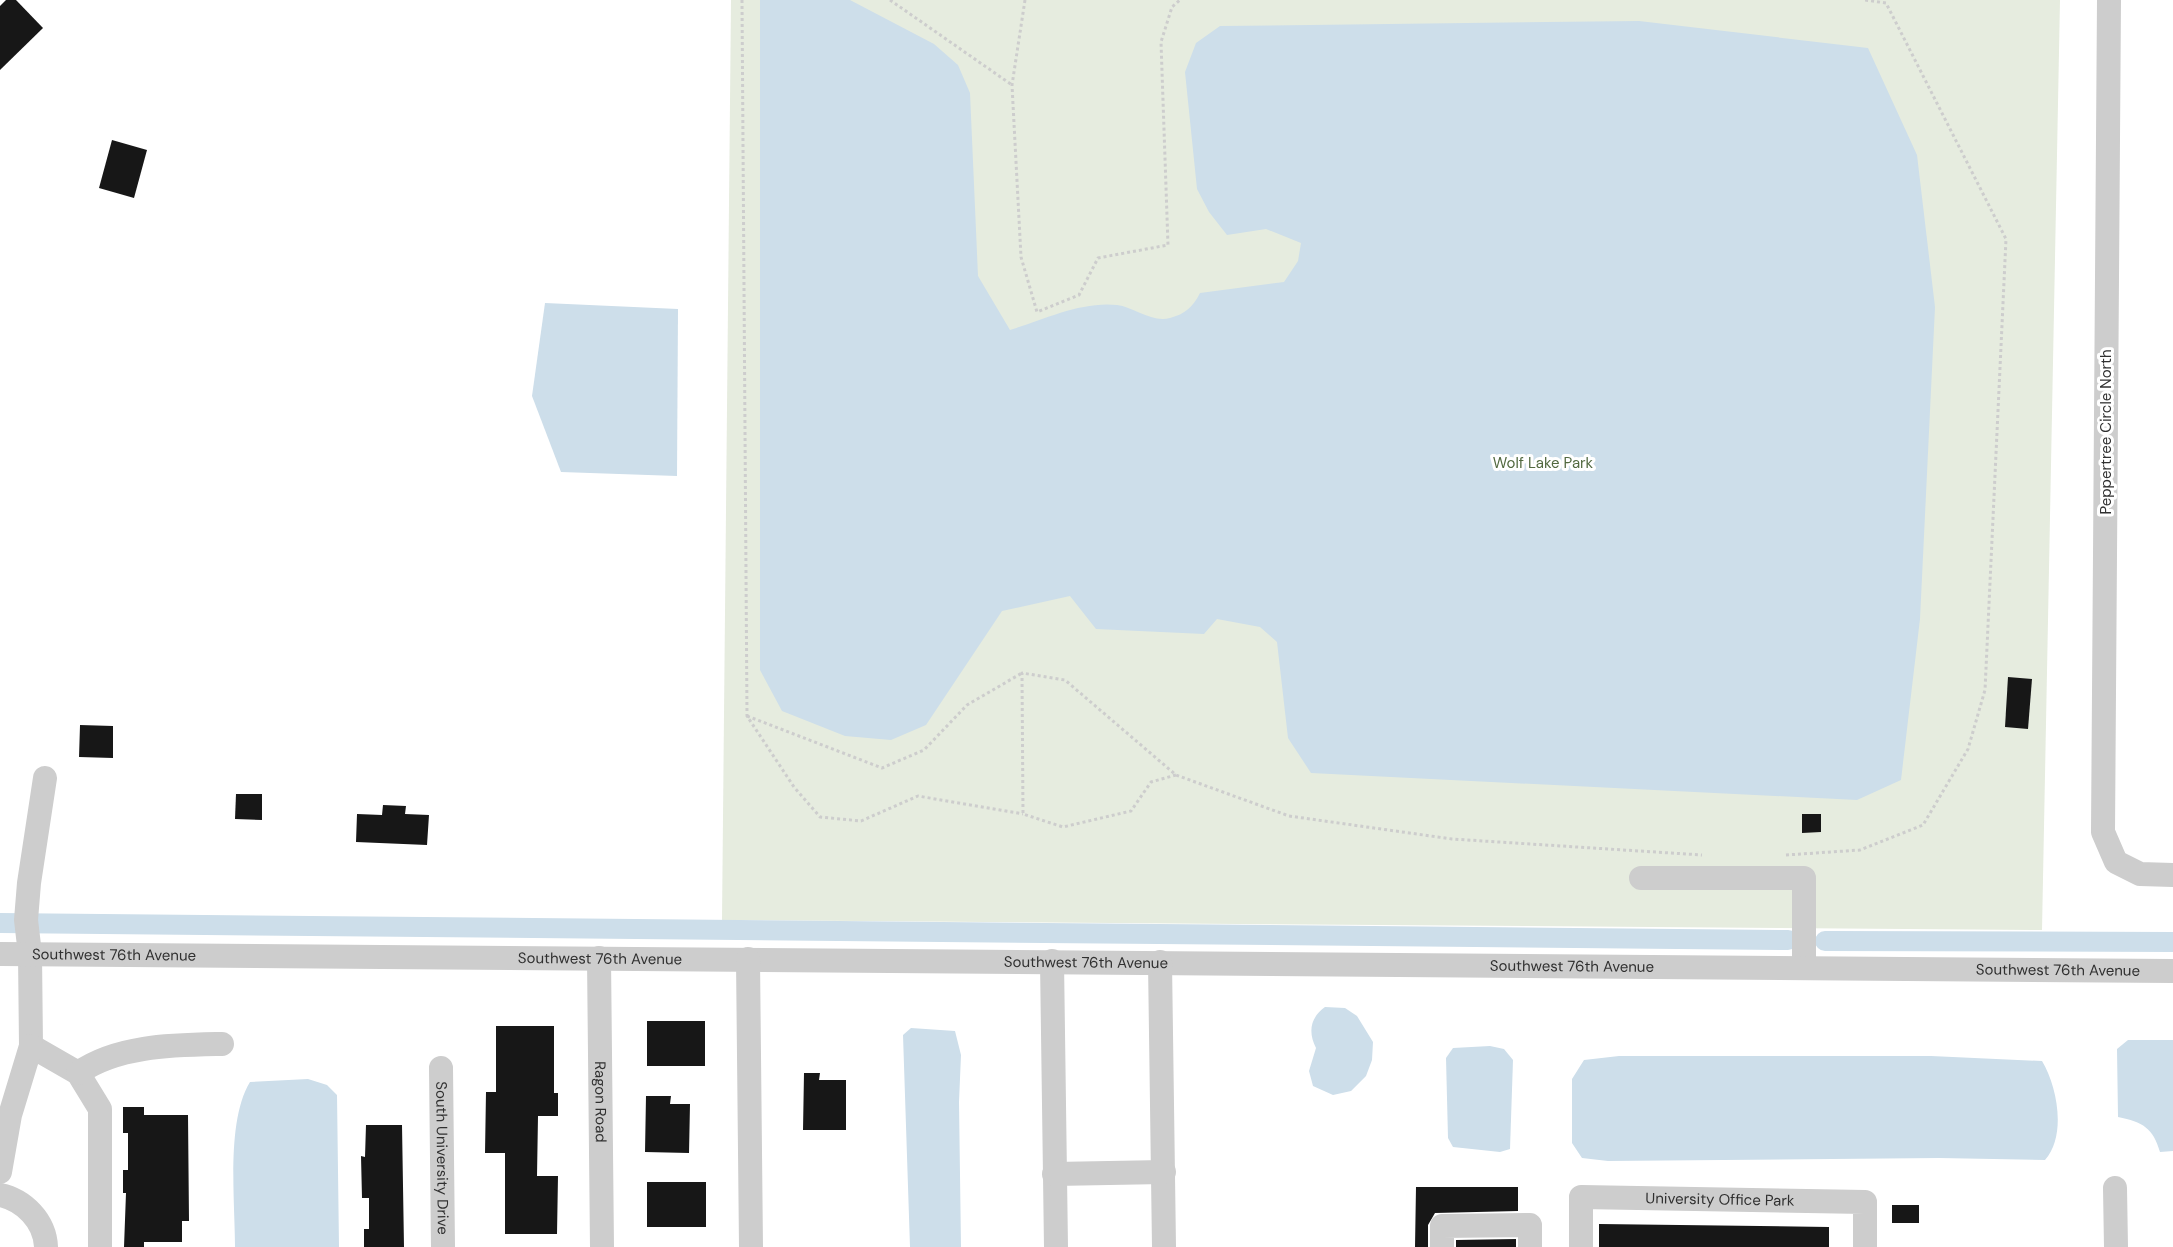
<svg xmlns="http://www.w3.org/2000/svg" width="2173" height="1247" font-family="'DM Sans',sans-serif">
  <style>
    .green { fill: #e6ecdf }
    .water { fill: #cddeea }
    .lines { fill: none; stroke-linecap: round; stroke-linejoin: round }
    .canal { stroke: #cddeea; stroke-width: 20 }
    .building { fill: #171717 }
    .path { stroke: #cdcdcd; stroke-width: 3; stroke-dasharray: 3 3; stroke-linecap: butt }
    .minor { stroke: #cdcdcd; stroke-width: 24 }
    .labels { text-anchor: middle; stroke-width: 6; stroke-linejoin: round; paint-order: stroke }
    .street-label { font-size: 15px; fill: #303030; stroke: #fff }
    .park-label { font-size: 15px; fill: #526940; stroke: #fff }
  </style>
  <rect width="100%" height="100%" fill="#fff"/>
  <path class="green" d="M731,0H2060L2042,930L722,920Z"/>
  <g class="water">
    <path d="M760,0H850L934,44L958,65L970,93L978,276L1010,330C1043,320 1081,301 1117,305C1134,307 1152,323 1170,318C1185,314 1193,307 1200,293L1284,282L1298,261L1301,243L1266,229L1227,235L1209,212L1197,189L1185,72L1196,43L1220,26L1639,21L1868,48L1917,155L1935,307L1920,619L1901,780L1857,800L1311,773L1288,738L1277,642L1260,627L1217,619L1204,634L1096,629L1070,596L1002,611L926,725L891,740L845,736L782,711L760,670Z"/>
    <path d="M545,303L678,309L677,476L561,472L532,396Z"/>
    <path d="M1325,1007L1345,1008L1357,1016L1373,1042L1372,1060L1366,1076L1351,1091L1333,1095L1313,1086L1309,1071L1316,1048C1308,1032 1310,1018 1325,1007Z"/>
    <path d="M911,1028L955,1031L961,1055L959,1102L961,1247H910L903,1035Z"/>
    <path d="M2128,1040H2173V1151L2160,1152C2153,1128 2143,1122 2118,1117L2117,1049Z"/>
    <path d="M1490,1046L1504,1049L1513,1060L1510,1149L1500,1152L1453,1147L1448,1138L1446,1058L1453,1048Z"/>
    <path d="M1619,1056H1931L2042,1061C2057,1086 2067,1135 2045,1160L1939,1158L1608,1161L1582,1158L1572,1143V1079L1584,1060Z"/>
    <path d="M308,1079L327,1085L337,1095L339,1247H235C235,1201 226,1121 250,1082Z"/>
  </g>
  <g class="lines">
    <g class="canal">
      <path d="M0,923L1788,940"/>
      <path d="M1825,941L2173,942"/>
    </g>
  </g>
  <g class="building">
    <path d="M6,0H16L43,28L0,70V6Z"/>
    <path d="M112,140L147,150L134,198L99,188Z"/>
    <path d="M2008,677L2032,679L2028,729L2005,727Z"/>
    <path d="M80,725L113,726V758L79,757Z"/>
    <path d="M236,794H262V820L235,819Z"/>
    <path d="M383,805L406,806L405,814L429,815L427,845L356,842L357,814L382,815Z"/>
    <path d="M1802,814H1821V832L1802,833Z"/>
    <rect x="647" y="1021" width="58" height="45"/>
    <path d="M496,1026H554V1093H558V1116H538L537,1176H558L557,1234H505V1153H485L486,1092H496Z"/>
    <path d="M804,1073H820L819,1080H846V1130H803Z"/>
    <path d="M646,1096H671L670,1104H690L689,1153L645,1152Z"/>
    <path d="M123,1107H144V1115H188L189,1221H182V1242H144V1247H124L126,1193H123V1170H128V1133H123Z"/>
    <path d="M366,1125H402L404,1247H364V1229H369V1198H362L361,1156L365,1157Z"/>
    <rect x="647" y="1182" width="59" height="45"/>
    <path d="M1416,1187H1518V1211L1435,1213L1428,1225V1247H1415Z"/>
    <rect x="1892" y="1205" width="27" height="18"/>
    <path d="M1599,1224L1829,1227V1247H1599Z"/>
    <path d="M1516,1239V1247H1456V1240Z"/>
  </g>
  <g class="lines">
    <g class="path">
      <path d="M742,0L747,716L794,787L820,817L861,821L918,796L1023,814"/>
      <path d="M890,0L1012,85"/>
      <path d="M1025,0L1012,85L1021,257L1037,312L1079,295L1098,258L1168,245L1161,42L1172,7L1180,0"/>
      <path d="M747,716L882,768L924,750L967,705L1022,673"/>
      <path d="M1176,775L1151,782L1131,811L1063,827L1023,814L1022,673L1065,680L1176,775L1289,816L1452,839L1702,855"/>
      <path d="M1786,855L1860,850L1923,825L1968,749L1985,690L2006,239L1886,3L1865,0"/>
    </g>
    <g class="minor">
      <path d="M2109,0L2103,832L2116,862L2140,874L2173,875"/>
      <path d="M45,778L29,883L26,920L30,954L31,1046L78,1073L100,1109V1247"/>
      <path d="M1641,878H1804V967"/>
      <path id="s1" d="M0,954L2173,971"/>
      <path id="s2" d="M599,958L602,1247"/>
      <path d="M748,959L751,1247"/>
      <path d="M1052,961L1056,1247"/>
      <path d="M1160,962L1164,1247"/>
      <path id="s3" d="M441,1068L443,1247"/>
      <path d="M78,1073C118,1045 174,1045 222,1044"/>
      <path d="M0,1172L10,1115L31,1046"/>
      <path d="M1054,1174L1164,1172"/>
      <path d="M2115,1188L2116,1247"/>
      <path d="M0,1195C24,1200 45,1221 46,1247"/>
      <path d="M1442,1247V1226L1530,1225V1247"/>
      <path id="s4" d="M1581,1247V1197L1865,1202V1247"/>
    </g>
  </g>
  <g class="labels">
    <g class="street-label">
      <text transform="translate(2106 432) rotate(-90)" y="5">Peppertree Circle North</text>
      <text dy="5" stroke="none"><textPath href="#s1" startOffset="114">Southwest 76th Avenue</textPath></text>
      <text dy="5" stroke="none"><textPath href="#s1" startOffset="600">Southwest 76th Avenue</textPath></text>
      <text dy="5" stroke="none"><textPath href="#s1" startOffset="1086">Southwest 76th Avenue</textPath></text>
      <text dy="5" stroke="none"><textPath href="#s1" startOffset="1572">Southwest 76th Avenue</textPath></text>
      <text dy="5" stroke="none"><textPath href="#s1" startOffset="2058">Southwest 76th Avenue</textPath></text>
      <text dy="5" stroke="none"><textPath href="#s2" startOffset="144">Ragon Road</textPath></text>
      <text dy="5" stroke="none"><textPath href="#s3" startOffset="90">South University Drive</textPath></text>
      <text dy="5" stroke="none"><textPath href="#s4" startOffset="189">University Office Park</textPath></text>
    </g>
    <g class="park-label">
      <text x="1543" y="468">Wolf Lake Park</text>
    </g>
  </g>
</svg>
